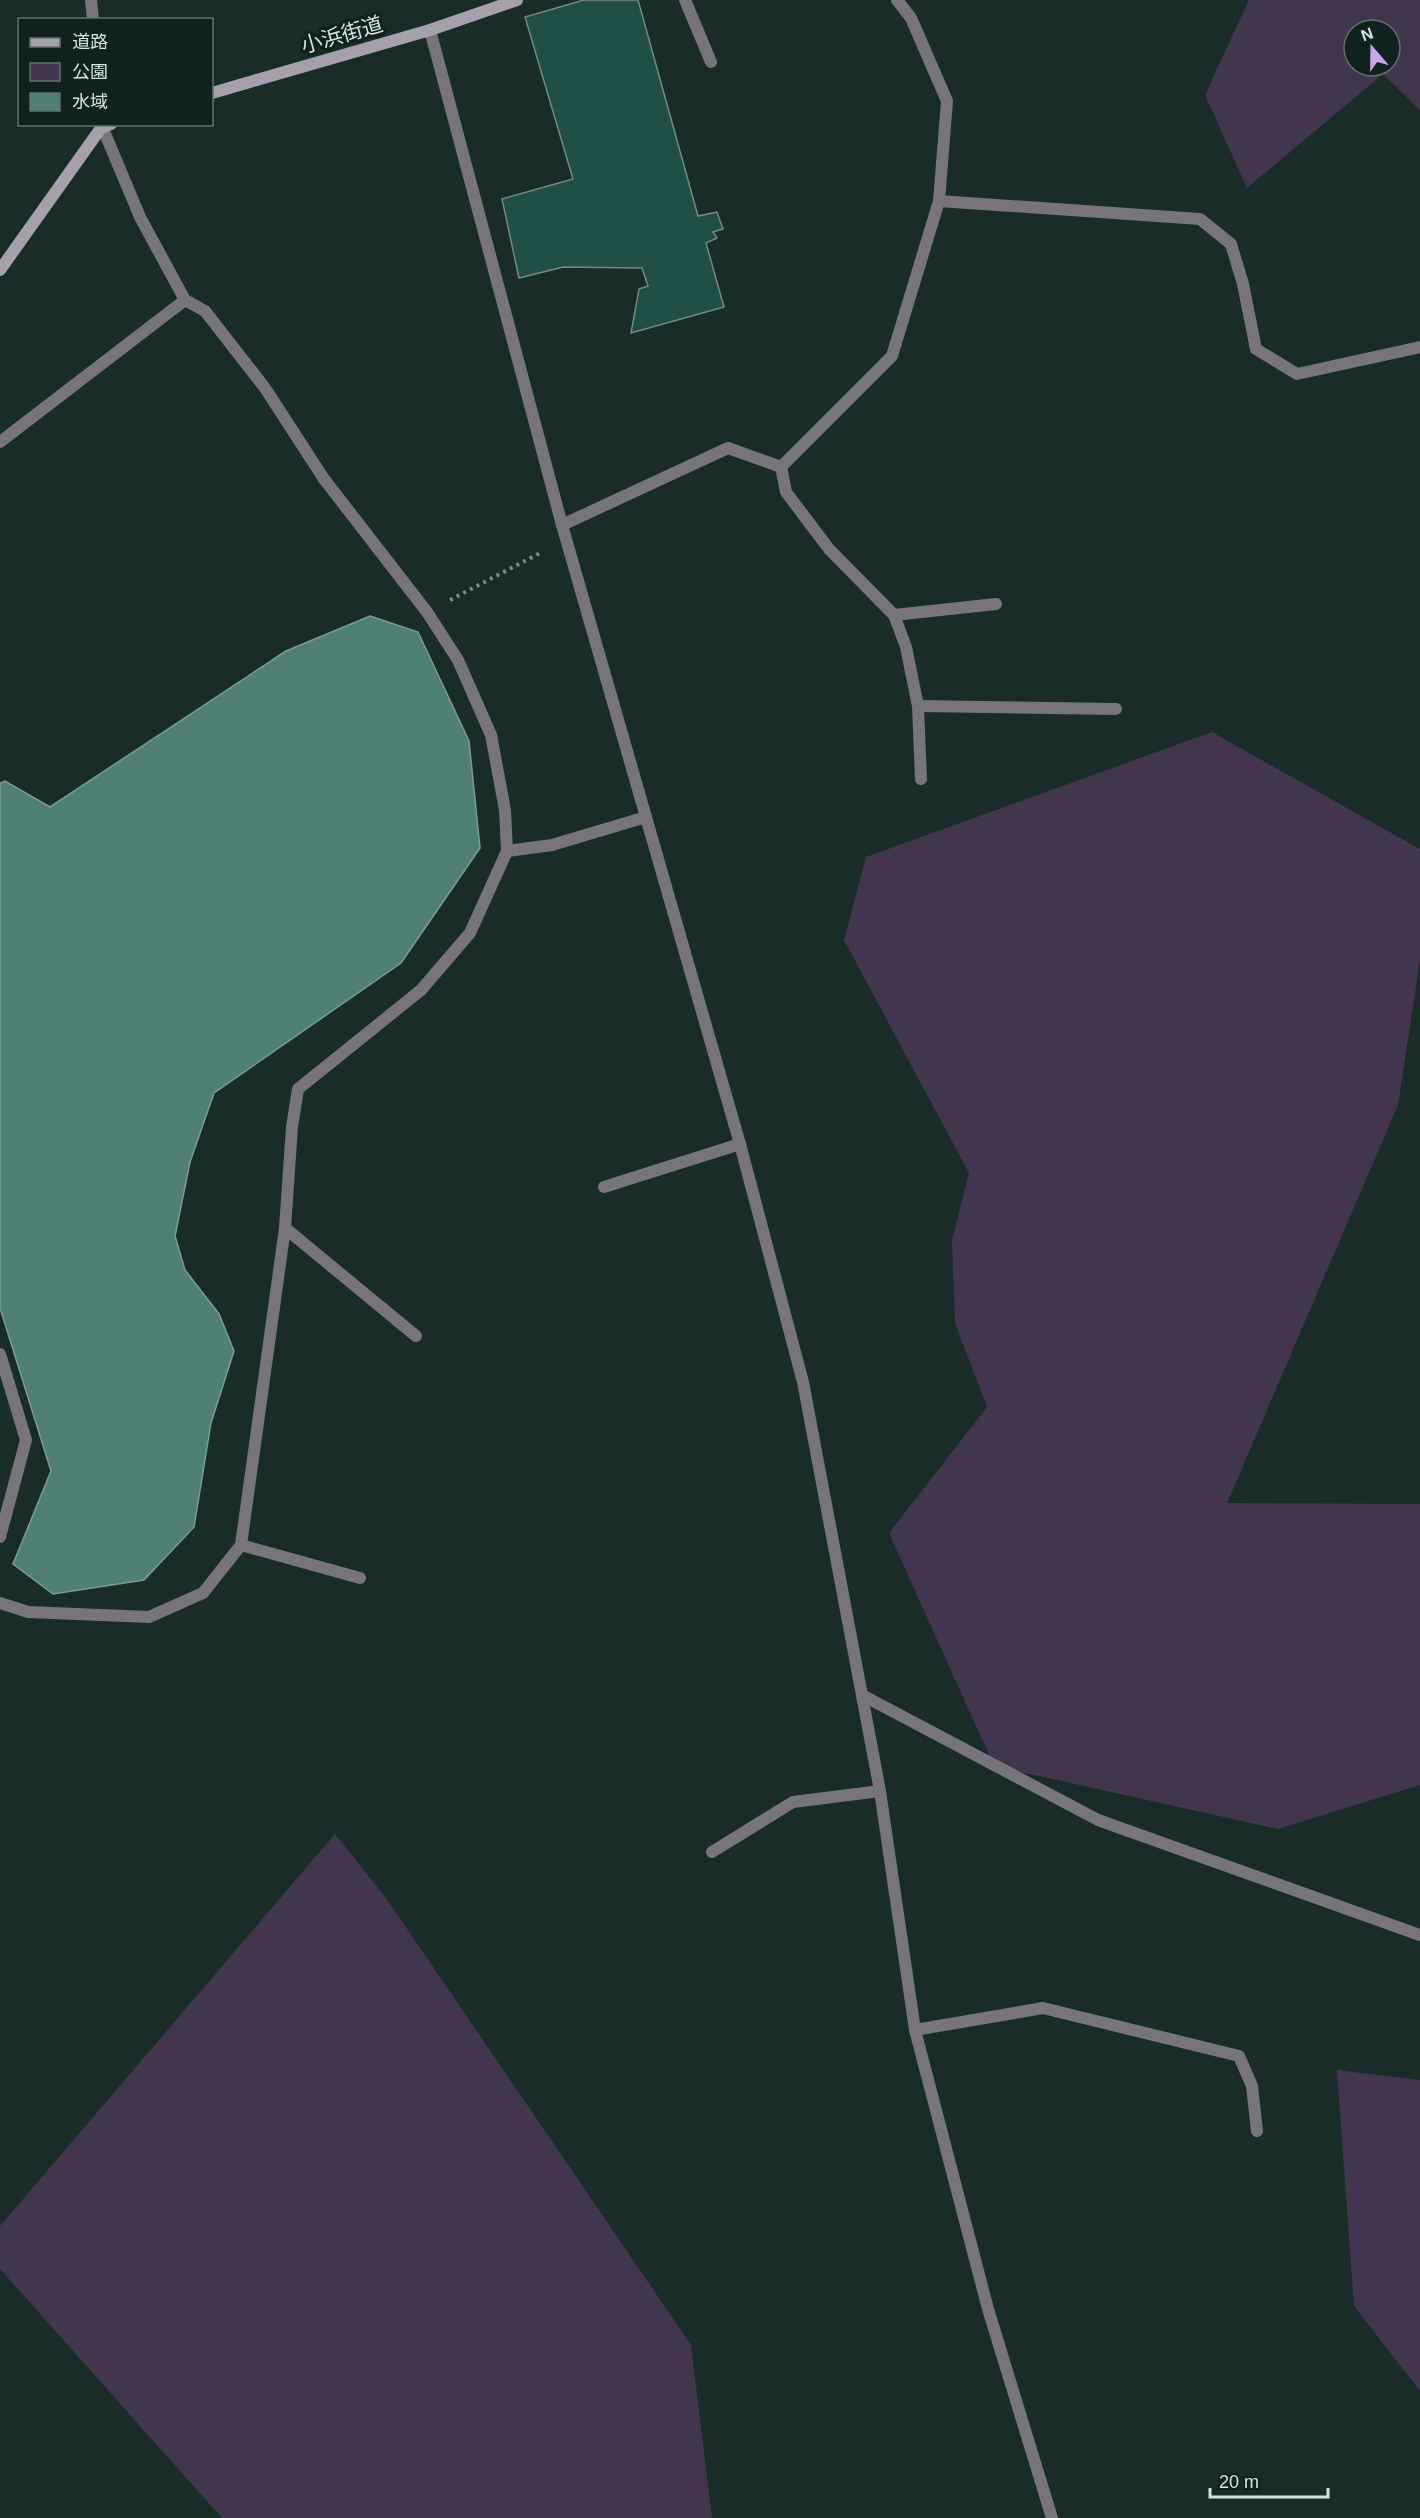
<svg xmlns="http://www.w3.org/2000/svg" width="1420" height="2518" font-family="Arial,'Noto Sans JP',sans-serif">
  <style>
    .green { fill: #41364d; fill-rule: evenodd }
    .water { fill: #507f75; stroke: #799d95; stroke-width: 1.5 }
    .building { fill: #1f4f46; stroke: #758984; stroke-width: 1.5 }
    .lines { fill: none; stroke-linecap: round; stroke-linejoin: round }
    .path { stroke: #7b8986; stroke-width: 4; stroke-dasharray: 3 4.5; stroke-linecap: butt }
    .service { stroke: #77747b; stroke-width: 12 }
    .minor { stroke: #77747b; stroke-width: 12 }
    .tertiary { stroke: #77747b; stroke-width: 12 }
    .secondary { stroke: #a5a0ab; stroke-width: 12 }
    .labels { text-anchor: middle; stroke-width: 6; stroke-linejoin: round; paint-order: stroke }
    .street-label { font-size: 21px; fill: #d9e4e1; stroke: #11221e }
  </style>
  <rect width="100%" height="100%" fill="#1a2c28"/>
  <g class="green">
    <path d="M1249,0H1420V110L1383,74L1247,188L1205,95ZM1354,30H1390V66H1354Z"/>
    <path d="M1212,732L1420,849V960L1398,1105L1227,1503L1420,1504V1785L1278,1829L994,1766L889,1533L987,1407L955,1323L952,1241L969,1173L844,940L866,857Z"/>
    <path d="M335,1834L386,1898L691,2345L712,2518H222L0,2269V2226Z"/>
    <path d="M1337,2070L1420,2080V2391L1354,2306Z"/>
  </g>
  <path class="water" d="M370,616L418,632L469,741L480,848L401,963L214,1093L190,1162L175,1236L185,1270L219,1314L234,1351L211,1423L194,1527L144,1580L53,1594L13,1564L51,1471L0,1308V783L5,781L50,807L286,651Z"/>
  <path class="building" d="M584,0H638L698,216L717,212L723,229L713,232L717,238L706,243L724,307L631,333L639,289L648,286L642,268L563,267L519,278L502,199L573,179L525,17Z"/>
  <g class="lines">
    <path class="path" d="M450,600L542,552"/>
    <path class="service" d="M781,467L786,492L829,549L894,615"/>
    <g class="minor">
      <path d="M91,0L93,20"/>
      <path d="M685,0L711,62"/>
      <path d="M939,201L1200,219L1231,244L1243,284L1256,349L1297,374L1420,347"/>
      <path d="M0,442L185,300"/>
      <path d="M562,525L728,448L781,467L892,356L939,201L947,101L911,18L897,0"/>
      <path d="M918,706L1116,709"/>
      <path d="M921,779L918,706L906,647L894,615L996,604"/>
      <path d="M507,851L552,845L646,817"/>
      <path d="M604,1187L740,1144"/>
      <path d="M285,1228L416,1336"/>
      <path d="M0,1354L26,1440L0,1537"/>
      <path d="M241,1545L360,1578"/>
      <path d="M0,1603L28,1612L149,1617L203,1593L241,1545L285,1228L292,1127L298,1089L421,990L470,933L507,851L505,810L491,735L458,660L427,612L324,479L265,388L205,311L185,300L140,217L101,124"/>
      <path d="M862,1695L1098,1820L1420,1935"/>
      <path d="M712,1852L793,1802L880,1791"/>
      <path d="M915,2030L1043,2008L1239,2056L1252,2086L1257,2131"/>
    </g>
    <path class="tertiary" d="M430,30L562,525L740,1144L803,1382L880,1791L915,2030L988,2309L1052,2518"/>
    <g class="secondary">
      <path d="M212,93L430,30L517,0"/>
      <path d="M0,270L101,128L111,124"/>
    </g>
  </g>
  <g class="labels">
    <g class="street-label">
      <text transform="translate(342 35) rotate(-16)" y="7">小浜街道</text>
    </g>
  </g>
  <rect x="18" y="18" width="195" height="108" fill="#11221e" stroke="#61706c" stroke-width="1.5"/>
  <rect x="30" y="38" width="30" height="9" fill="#a5a0ab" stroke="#61706c" stroke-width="1.5"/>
  <text x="72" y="48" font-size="18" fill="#d9e4e1">道路</text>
  <rect x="30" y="63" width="30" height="18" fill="#41364d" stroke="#61706c" stroke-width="1.5"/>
  <text x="72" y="78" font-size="18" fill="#d9e4e1">公園</text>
  <rect x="30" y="93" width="30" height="18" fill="#507f75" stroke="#61706c" stroke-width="1.5"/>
  <text x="72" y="108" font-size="18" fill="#d9e4e1">水域</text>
  <g transform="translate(1372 48) rotate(340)"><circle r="28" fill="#11221e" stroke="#61706c" stroke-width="1.5"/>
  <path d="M0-4.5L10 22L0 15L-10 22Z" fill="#c9a5ee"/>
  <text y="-9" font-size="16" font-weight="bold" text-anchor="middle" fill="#d9e4e1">N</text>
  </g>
  <path d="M1210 2488v9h118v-9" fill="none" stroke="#d9e4e1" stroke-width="3"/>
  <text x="1219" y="2488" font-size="18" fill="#d9e4e1" stroke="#11221e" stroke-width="4.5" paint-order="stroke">20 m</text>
</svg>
